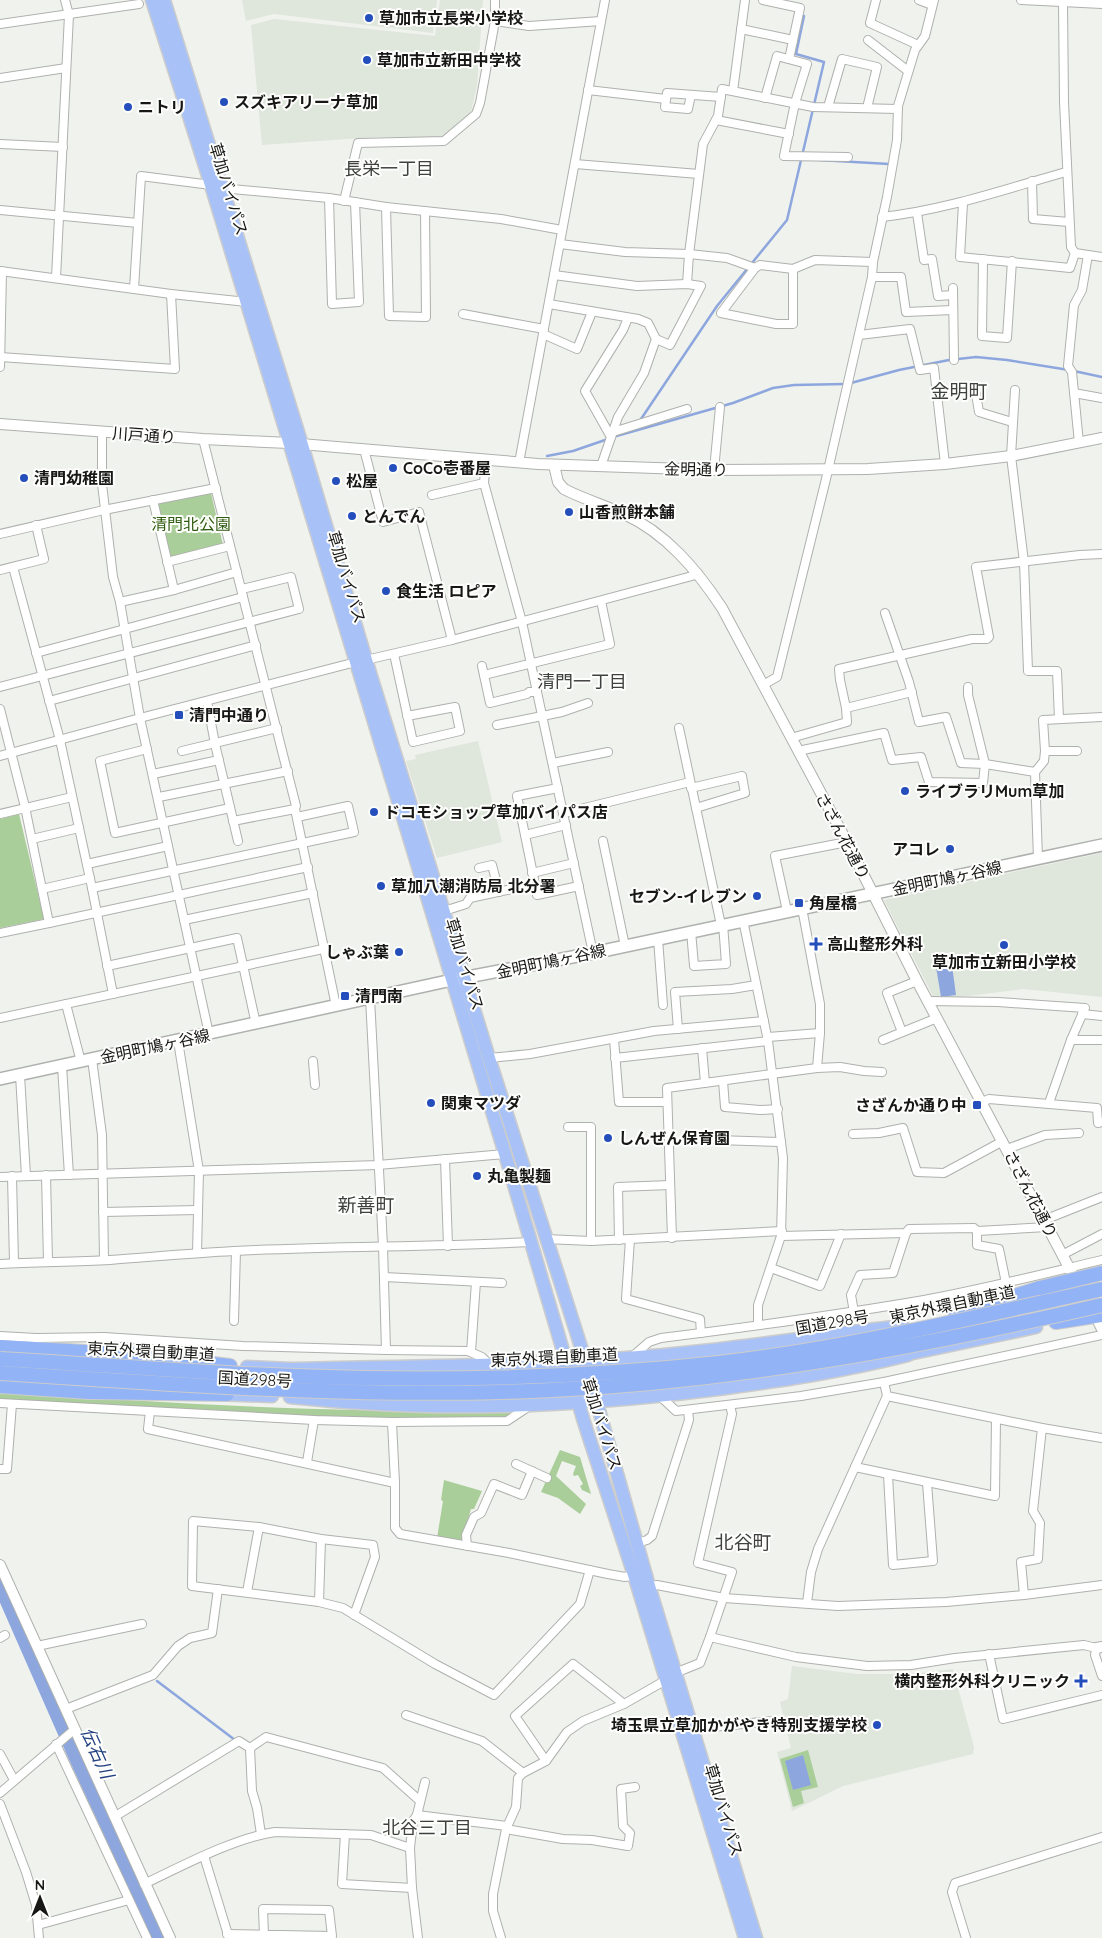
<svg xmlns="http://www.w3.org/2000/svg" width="1102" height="1938" font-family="Quicksand,'Noto Sans JP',sans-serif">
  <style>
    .built { fill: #dfe6dc }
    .green { fill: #aace99 }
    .water { fill: #8da7de }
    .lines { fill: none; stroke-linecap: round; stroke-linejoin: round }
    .stream { stroke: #8da7de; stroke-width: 2.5 }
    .river { stroke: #8da7de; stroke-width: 15 }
    .trunk-tunnel { stroke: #cfd1ce; stroke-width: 12; stroke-dasharray: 12 6; stroke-linecap: butt }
    .minor-casing { stroke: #aeb1ad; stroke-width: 10 }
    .tertiary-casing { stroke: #aeb1ad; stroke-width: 12 }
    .secondary-casing { stroke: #aeb1ad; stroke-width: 14 }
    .trunk-casing { stroke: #ccc; stroke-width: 15 }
    .motorway-casing { stroke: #ccc; stroke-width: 16 }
    .minor { stroke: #fff; stroke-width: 8 }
    .tertiary { stroke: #fff; stroke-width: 10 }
    .secondary { stroke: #fff; stroke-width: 11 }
    .trunk { stroke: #a8c2f7; stroke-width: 12 }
    .motorway { stroke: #92b3f5; stroke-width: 14 }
    .motorway-bridge-casing { stroke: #ccc; stroke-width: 16; stroke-linecap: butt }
    .motorway-bridge { stroke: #92b3f5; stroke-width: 14 }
    .poi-dot { fill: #234ebc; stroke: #fefffd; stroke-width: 2 }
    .labels { text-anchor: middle; stroke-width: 4; stroke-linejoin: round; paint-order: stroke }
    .poi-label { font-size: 16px; font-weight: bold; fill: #171716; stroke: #fefffd; text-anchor: start }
    .street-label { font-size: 16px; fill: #171716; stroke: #fefffd }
    .park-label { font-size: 16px; fill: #2f5c10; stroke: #fefffd }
    .neighbourhood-label { font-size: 18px; fill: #3f413e; stroke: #fefffd }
    .water-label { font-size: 18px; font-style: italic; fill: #254283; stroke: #fefffd }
    .quarter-label { font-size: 19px; fill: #3f413e; stroke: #fefffd }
  </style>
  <rect width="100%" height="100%" fill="#f0f2ee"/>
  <g class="built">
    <path d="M242,0H437L433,33L274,14L246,21Z"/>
    <path d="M440,0H483L477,85L471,112L442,137H376L262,145L251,25L274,19L435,36Z"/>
    <path d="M478,741L502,842L437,858L406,761L416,759L415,755Z"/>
    <path d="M1102,853V997L1023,989L935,1000L884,900Z"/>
    <path d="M792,1666L857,1674H911L953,1669L974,1747L973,1754L843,1786L792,1811L777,1752L791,1748L780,1702L788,1699Z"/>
  </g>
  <g class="green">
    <path d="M211,493L223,545L171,557L158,504Z"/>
    <path d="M19,814L44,919L0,928V819Z"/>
    <path d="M0,1391C172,1404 344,1414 516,1410L503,1418L356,1419L0,1399Z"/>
    <path d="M560,1450L580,1457L591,1494L582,1490L580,1486L583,1484L578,1475L574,1476L573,1474L576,1466L562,1461L556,1476L586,1504L580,1514L558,1498L541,1492Z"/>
    <path d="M444,1480L482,1491L474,1509H471L461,1542L437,1538L443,1501L441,1500Z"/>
    <path d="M808,1750L818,1787L801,1791L804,1803L793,1807L780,1759Z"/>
  </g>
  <g class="water">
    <path d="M952,965L956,995L941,997L936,967Z"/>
    <path d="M803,1755L811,1785L793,1790L785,1761Z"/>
  </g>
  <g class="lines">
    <g class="stream">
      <path d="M819,160L889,164"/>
      <path d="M1074,371L1102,377"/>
      <path d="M851,383L899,370L949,360L976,357L1007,360L1069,370"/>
      <path d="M639,422L717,306L787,220L824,62L796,54L804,16"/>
      <path d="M613,437L733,403L773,388L794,385L845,384"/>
      <path d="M547,456L573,451L608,439"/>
      <path d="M157,1681L235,1740"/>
    </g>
    <path class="river" d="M0,1584L76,1757L160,1938"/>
    <g class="trunk-tunnel">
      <path d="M598,1366L646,1362"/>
      <path d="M510,1399L652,1390"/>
    </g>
    <defs>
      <g id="minor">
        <path d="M763,0L800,8L789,59"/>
        <path d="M876,0L870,23L918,45"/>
        <path d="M919,0L932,5"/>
        <path d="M1021,0L1102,4"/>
        <path d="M1063,2L1064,102L1071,247L1075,253L1102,257"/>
        <path d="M495,21L529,26L601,21"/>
        <path d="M0,24L139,4"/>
        <path d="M741,29L793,40"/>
        <path d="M868,40L908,71"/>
        <path d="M0,78L66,68"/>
        <path d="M588,90L666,99"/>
        <path d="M733,91L745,0"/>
        <path d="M691,95L688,109L665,107L667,93L721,97"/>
        <path d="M765,98L777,56L807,64L795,103L784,156L848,157"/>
        <path d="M828,107L842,59L877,67L867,108"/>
        <path d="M716,120L789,134"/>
        <path d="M0,144L63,147"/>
        <path d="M575,164L699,174"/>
        <path d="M1032,181L1033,219L1069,222"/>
        <path d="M329,198L332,304L359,302L355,202"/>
        <path d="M344,201L358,143L444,141L476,114L480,103L495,21V0"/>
        <path d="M963,203L960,257L1070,268L1075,253"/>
        <path d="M386,207L389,316L426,317L425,211"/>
        <path d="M0,210L138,223"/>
        <path d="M917,213L924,260L932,259L938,296L953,295"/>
        <path d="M882,217C946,210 1005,189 1066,172"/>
        <path d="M560,244L625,252L689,254L727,258L755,268"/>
        <path d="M983,259L982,336L1007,338L1012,261"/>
        <path d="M793,269V324H776L721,313L755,268L760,265L793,269L815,260L873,262"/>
        <path d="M0,271L171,294L247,302"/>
        <path d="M554,275L637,286L687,284L701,286L670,345L656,339L644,373L618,417L601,466"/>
        <path d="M872,277H901L906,312L953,310"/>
        <path d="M56,278L69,15L65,0"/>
        <path d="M687,284L689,254L703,144L718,116L722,89L813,107L898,109"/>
        <path d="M953,288L954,360"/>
        <path d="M134,289L141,176L211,185L221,188L329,198L386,207L501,219L562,230"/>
        <path d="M549,304L638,319L648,323L656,339"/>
        <path d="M463,314L544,329"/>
        <path d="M543,334L577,349L592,312"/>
        <path d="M859,335L910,329L920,370L934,368L945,464"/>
        <path d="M0,357L175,369L171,294"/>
        <path d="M0,367L2,271"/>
        <path d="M1015,390L1011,456L1024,562L1028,671H1057L1059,719"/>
        <path d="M1074,393L1102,398"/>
        <path d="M976,394L979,412L1012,422"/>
        <path d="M102,432V484L113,577L120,602L140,718L209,1034"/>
        <path d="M613,432L687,409"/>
        <path d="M611,437L585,391L623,330L628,318"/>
        <path d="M203,439L296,806L295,809L336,1006"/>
        <path d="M1079,443L1072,372L1068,366L1074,305L1082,290L1088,255"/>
        <path d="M364,449L383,522L419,512L452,640"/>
        <path d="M486,460L484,483L522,622L593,953"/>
        <path d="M519,463L605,0"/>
        <path d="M714,470L720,407"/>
        <path d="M432,495L484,483"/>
        <path d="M153,500L174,590"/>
        <path d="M0,534L104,510L216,488"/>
        <path d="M167,562L230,546"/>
        <path d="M13,567L60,740L92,888L113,994"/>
        <path d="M0,570L44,559L36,525"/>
        <path d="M120,602L174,590L237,572"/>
        <path d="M885,613L909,682L919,722L946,717L961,763L985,764L1035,772"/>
        <path d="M36,653L243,597"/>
        <path d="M394,654L413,742L460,731L455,707L407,716"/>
        <path d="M366,660L452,640L692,576L698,573"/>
        <path d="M482,666L490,703L527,694L529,692H537"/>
        <path d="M484,675L610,644L601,601"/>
        <path d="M763,685L777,677L826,479L872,277L873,262L887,197L897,140L898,106L915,50L925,36L934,0"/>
        <path d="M0,687L299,609L291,577L242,589"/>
        <path d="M912,692L846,708L840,680L839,669L972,639H987L989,637L976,567L1080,555L1102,554"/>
        <path d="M49,701L256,645"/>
        <path d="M207,701L215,744L238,841"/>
        <path d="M0,709L25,807L49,923L0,933"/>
        <path d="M497,725L562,712L588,703"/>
        <path d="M679,728L721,925"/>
        <path d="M791,738L847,722L846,708"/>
        <path d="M147,749L100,761L115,833L230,808"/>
        <path d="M182,751L277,728"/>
        <path d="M798,751L884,733L892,760L921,757L929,782L983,783L985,764L968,695V687"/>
        <path d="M1077,751H1045L1043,720L1102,717"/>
        <path d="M0,756L140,718L356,662"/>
        <path d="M553,763L608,752"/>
        <path d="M153,774L219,760"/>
        <path d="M558,788L517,796L535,884L537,895L579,886"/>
        <path d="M691,788L742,776L745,793L696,808"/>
        <path d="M159,797L288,771"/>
        <path d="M564,813L690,782"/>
        <path d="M0,814L72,797"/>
        <path d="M233,821L295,809"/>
        <path d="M525,835L566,825"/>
        <path d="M32,839L79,828"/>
        <path d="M603,841L625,946"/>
        <path d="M1038,859L1035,772L1044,761L1045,751"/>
        <path d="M87,864L168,846"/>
        <path d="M479,868L492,865L499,892"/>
        <path d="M532,873L574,863"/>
        <path d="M92,888L354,832L348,806L297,817"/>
        <path d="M42,889L90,878"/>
        <path d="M802,908L820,1004V1033L817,1068"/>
        <path d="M444,911L466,904L470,898L535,884"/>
        <path d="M787,911L775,856L847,842"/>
        <path d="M184,920L313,893"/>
        <path d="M743,920L768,1041L783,1158L781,1236L758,1305V1325"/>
        <path d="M49,923L308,867"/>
        <path d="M691,931L694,966L726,964L723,924"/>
        <path d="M658,939L663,1005"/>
        <path d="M107,966L237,938L256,1024"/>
        <path d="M370,998L383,1246L386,1350"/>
        <path d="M928,1001L998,1002L1085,1008L1071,1040L1049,1103"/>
        <path d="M66,1004L81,1062"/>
        <path d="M1082,1014L1102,1016"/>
        <path d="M0,1018L323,949"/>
        <path d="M678,1029L675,992L732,989L756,985"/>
        <path d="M902,1032L887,993L917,981"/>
        <path d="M768,1037L820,1033"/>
        <path d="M614,1039L619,1102H667"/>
        <path d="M883,1040L937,1018"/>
        <path d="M1071,1040H1102"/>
        <path d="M178,1041L199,1171L197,1253"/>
        <path d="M702,1048L705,1083"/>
        <path d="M489,1058L530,1054L654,1031L764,1021"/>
        <path d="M615,1058L768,1041"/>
        <path d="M92,1059L102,1135L104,1260"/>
        <path d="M313,1061L315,1085"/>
        <path d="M62,1066L69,1175"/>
        <path d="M20,1075L26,1176"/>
        <path d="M723,1081L725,1107L760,1110L778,1109"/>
        <path d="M982,1102L989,1099L1097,1108L1098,1123L1102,1122"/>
        <path d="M568,1127H591V1241"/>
        <path d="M853,1134L879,1133L903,1128L917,1172L944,1173L1003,1141"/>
        <path d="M716,1140L781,1142"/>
        <path d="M1007,1149L1045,1135L1079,1133"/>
        <path d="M445,1159L448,1246"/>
        <path d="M46,1175L48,1262"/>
        <path d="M12,1176L14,1263"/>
        <path d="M0,1177L378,1165L505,1154"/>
        <path d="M103,1212L198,1210"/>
        <path d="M1044,1220L1102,1197"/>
        <path d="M977,1231V1245L999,1249L1006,1283"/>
        <path d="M781,1236L906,1233L909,1229L974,1228L977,1231L1047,1227"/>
        <path d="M672,1238L667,1088L817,1068L840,1067L864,1071L882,1072"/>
        <path d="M545,1239L591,1241L782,1231"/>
        <path d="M630,1239L626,1299L700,1319L701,1333"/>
        <path d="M619,1240L618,1187L670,1185"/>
        <path d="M1062,1255L1102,1234"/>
        <path d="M0,1264C37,1262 73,1262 110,1260C151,1257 193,1253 234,1251C333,1246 431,1247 530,1242"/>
        <path d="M771,1268L820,1286L841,1234"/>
        <path d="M384,1277L502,1283"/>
        <path d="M854,1312L851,1295L860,1275L893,1273L906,1233"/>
        <path d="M234,1321L236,1251"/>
        <path d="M0,1336L36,1338L104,1337L243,1346L386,1350L468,1351L482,1357L490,1365"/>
        <path d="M471,1352L476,1282"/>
        <path d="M633,1356L649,1342L661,1338C749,1327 837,1315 924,1300C984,1289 1043,1274 1102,1260"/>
        <path d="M884,1382L887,1396L1042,1428L1102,1438"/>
        <path d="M660,1396L676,1411L801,1396L884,1382L1102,1335"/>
        <path d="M0,1403L314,1420L392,1422L507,1421L528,1407"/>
        <path d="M150,1411L148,1429L395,1483"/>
        <path d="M392,1422L395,1483V1528L400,1534L509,1553L608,1574L625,1577L634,1575"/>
        <path d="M307,1462L314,1420"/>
        <path d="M516,1464L547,1478"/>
        <path d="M855,1467L995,1496L996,1419"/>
        <path d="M0,1469H7L12,1404"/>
        <path d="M888,1475L893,1565L933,1561L927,1483"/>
        <path d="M321,1539L259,1527L193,1521L192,1586L319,1602L343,1608L435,1664L494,1695L580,1604L590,1570"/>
        <path d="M637,1543L647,1540L652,1536L689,1420L688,1410"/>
        <path d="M467,1546L466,1535L474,1517L481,1513L494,1484L522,1495L532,1471"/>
        <path d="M649,1586L657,1585L724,1598L838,1606L946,1602L1024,1595L1102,1585"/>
        <path d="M247,1592L259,1527"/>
        <path d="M1024,1595L1021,1562L1038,1559L1040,1523L1033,1511L1042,1428"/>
        <path d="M319,1602L321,1539L373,1545L375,1557L354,1615"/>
        <path d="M807,1603L811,1572L818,1549L887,1396"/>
        <path d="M710,1637L732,1572L698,1563L732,1414L730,1405"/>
        <path d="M0,1638L5,1635"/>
        <path d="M37,1646L142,1624"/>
        <path d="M989,1654L1003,1719L1102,1695"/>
        <path d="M675,1673L700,1663L710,1637L796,1657L867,1666L911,1665L955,1658L1084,1645L1096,1648L1095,1655L1102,1676"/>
        <path d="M66,1709L153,1675L178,1646L190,1638L212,1633L218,1589"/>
        <path d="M406,1715L482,1741L523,1773"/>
        <path d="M692,1729L773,1721"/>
        <path d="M56,1744L147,1938"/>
        <path d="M250,1748L252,1791L257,1808L261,1834"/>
        <path d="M0,1754L14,1780"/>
        <path d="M546,1761L515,1716L573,1664L624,1704"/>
        <path d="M0,1793L75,1729"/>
        <path d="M0,1804L26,1872L36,1905L39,1938"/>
        <path d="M417,1815L507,1826"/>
        <path d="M114,1817L239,1741L250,1748L266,1737L383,1768L420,1801"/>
        <path d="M506,1829L563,1839L592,1840L628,1846L630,1833L623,1826L621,1789L635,1787"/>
        <path d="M345,1834L342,1884L412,1888"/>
        <path d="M204,1856L229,1938"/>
        <path d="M144,1884C182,1866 234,1838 275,1832L371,1835L410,1848"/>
        <path d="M38,1925L129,1900"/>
        <path d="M227,1934L332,1936L329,1910L263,1909L264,1935"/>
        <path d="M418,1938L412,1888L410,1848L413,1821L417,1815L425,1782"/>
        <path d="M501,1938L493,1911V1894L506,1829L516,1807L518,1778L523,1773L546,1761L567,1732L583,1721L624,1704L666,1680"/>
        <path d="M966,1938L952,1892L955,1883L1102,1837"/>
      </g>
      <g id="tertiary">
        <path d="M0,424L203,439L289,443L538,464L714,470L868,469L945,464L1011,456L1102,438"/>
        <path d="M554,465L558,482L564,489C583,499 604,505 624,514C666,533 697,570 722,608L847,842L917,981L1073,1275"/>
        <path d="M1099,1323L1102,1329"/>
        <path d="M0,1565L170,1938"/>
        <path d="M1096,1648L1102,1647"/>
      </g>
      <path id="secondary" d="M0,1079L452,980L593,953L1102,845"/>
      <g id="trunk">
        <path d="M152,0L211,185L356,662L505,1154L584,1422L634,1575L745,1938"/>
        <path d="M164,0L302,445L366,660L489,1058L581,1347L649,1586L756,1938"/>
        <path d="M899,1356L1036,1327"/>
        <path d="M247,1367L290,1369"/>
        <path d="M291,1369C411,1366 531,1366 651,1356C736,1349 819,1335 903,1326"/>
        <path d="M217,1394L272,1396"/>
        <path d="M290,1397C314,1399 338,1402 362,1403C477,1411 596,1404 710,1390C779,1381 841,1372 908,1355"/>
      </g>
      <g id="motorway">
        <path d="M955,1315L1040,1288"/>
        <path d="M1056,1322L1102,1315"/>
        <path d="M0,1347L137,1355L230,1366"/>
        <path d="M0,1386L89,1392L227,1394"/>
      </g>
    </defs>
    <use href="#minor" class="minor-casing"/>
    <use href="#tertiary" class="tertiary-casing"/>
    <use href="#secondary" class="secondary-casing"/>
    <use href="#trunk" class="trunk-casing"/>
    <use href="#motorway" class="motorway-casing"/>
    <use href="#minor" class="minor"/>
    <use href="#tertiary" class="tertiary"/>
    <use href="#secondary" class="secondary"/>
    <use href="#trunk" class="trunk"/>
    <use href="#motorway" class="motorway"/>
    <defs>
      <g id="motorway-bridge">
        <path d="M1040,1288L1102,1273"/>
        <path d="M0,1359C121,1366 241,1376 362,1378C481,1380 600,1376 719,1363C848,1348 975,1317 1102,1289"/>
        <path d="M0,1373C184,1385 367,1399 552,1390C738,1381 920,1347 1102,1305"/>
      </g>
    </defs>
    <use href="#motorway-bridge" class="motorway-bridge-casing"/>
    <use href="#motorway-bridge" class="motorway-bridge"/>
  </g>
  <g class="poi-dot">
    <circle cx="369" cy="18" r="5"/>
    <circle cx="367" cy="60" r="5"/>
    <circle cx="224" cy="102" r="5"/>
    <circle cx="128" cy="107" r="5"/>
    <circle cx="393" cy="468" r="5"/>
    <circle cx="24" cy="478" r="5"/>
    <circle cx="336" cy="481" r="5"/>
    <circle cx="569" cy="512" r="5"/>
    <circle cx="352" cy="516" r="5"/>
    <circle cx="386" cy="591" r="5"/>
    <rect x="174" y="710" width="10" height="10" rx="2.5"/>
    <circle cx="905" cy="791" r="5"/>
    <circle cx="374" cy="812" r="5"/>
    <circle cx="950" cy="849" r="5"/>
    <circle cx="381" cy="886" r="5"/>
    <circle cx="757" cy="896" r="5"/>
    <rect x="794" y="898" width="10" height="10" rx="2.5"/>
    <path d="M813.5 936.5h5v5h5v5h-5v5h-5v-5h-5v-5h5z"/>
    <circle cx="1004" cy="945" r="5"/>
    <circle cx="399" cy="952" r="5"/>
    <rect x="340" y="991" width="10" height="10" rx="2.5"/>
    <circle cx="431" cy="1103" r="5"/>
    <rect x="972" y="1100" width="10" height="10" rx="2.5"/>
    <circle cx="608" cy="1138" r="5"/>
    <circle cx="477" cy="1176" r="5"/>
    <path d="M1078.5 1673.5h5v5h5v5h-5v5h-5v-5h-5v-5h5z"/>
    <circle cx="877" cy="1725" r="5"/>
  </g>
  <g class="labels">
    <g class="poi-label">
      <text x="379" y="24">草加市立長栄小学校</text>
      <text x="377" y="66">草加市立新田中学校</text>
      <text x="234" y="108">スズキアリーナ草加</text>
      <text x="138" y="113">ニトリ</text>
      <text x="403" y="474">CoCo壱番屋</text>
      <text x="34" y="484">清門幼稚園</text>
      <text x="346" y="487">松屋</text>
      <text x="579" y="518">山香煎餅本舗</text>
      <text x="362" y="522">とんでん</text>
      <text x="396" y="597">食生活 ロピア</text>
      <text x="189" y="721">清門中通り</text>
      <text x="915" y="797">ライブラリMum草加</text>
      <text x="384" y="818">ドコモショップ草加バイパス店</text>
      <text x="940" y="855" text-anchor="end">アコレ</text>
      <text x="391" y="892">草加八潮消防局 北分署</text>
      <text x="747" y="902" text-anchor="end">セブン-イレブン</text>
      <text x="809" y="909">角屋橋</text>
      <text x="827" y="950">高山整形外科</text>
      <text x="389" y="958" text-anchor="end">しゃぶ葉</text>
      <text x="1004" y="968" text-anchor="middle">草加市立新田小学校</text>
      <text x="355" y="1002">清門南</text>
      <text x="441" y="1109">関東マツダ</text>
      <text x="967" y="1111" text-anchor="end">さざんか通り中</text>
      <text x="618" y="1144">しんぜん保育園</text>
      <text x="487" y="1182">丸亀製麺</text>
      <text x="1070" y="1687" text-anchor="end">横内整形外科クリニック</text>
      <text x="867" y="1731" text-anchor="end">埼玉県立草加かがやき特別支援学校</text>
    </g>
    <g class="street-label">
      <text transform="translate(229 189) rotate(73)" y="6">草加バイパス</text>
      <text transform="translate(144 435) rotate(4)" y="6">川戸通り</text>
      <text transform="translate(696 469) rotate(1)" y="6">金明通り</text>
      <text transform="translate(347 577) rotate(73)" y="6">草加バイパス</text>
      <text transform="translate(843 836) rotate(62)" y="6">さざん花通り</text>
      <text transform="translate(947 878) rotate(-12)" y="6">金明町鳩ヶ谷線</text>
      <text transform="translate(551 961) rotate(-12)" y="6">金明町鳩ヶ谷線</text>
      <text transform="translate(465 964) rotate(73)" y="6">草加バイパス</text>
      <text transform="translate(155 1046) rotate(-12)" y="6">金明町鳩ヶ谷線</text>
      <text transform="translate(1031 1194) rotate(63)" y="6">さざん花通り</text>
      <text transform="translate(952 1304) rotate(-12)" y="6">東京外環自動車道</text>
      <text transform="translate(832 1322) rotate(-10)" y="6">国道298号</text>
      <text transform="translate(151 1351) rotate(3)" y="6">東京外環自動車道</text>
      <text transform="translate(554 1357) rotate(-3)" y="6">東京外環自動車道</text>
      <text transform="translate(255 1379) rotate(3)" y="6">国道298号</text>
      <text transform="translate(602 1424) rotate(72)" y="6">草加バイパス</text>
      <text transform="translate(724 1810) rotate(73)" y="6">草加バイパス</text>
    </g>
    <g class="park-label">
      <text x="191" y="530">清門北公園</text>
    </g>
    <g class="neighbourhood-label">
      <text x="389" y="175">長栄一丁目</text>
      <text x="582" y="688">清門一丁目</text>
      <text x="427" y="1834">北谷三丁目</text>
    </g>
    <g class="water-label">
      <text transform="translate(97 1753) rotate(66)" y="6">伝右川</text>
    </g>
    <g class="quarter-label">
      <text x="959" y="398">金明町</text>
      <text x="366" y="1212">新善町</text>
      <text x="743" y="1549">北谷町</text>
    </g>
  </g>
  <g transform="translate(40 1898)" stroke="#fefffd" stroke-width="4" paint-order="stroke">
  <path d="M0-4L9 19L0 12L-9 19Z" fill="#171716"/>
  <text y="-8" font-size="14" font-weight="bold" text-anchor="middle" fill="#171716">N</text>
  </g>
</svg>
